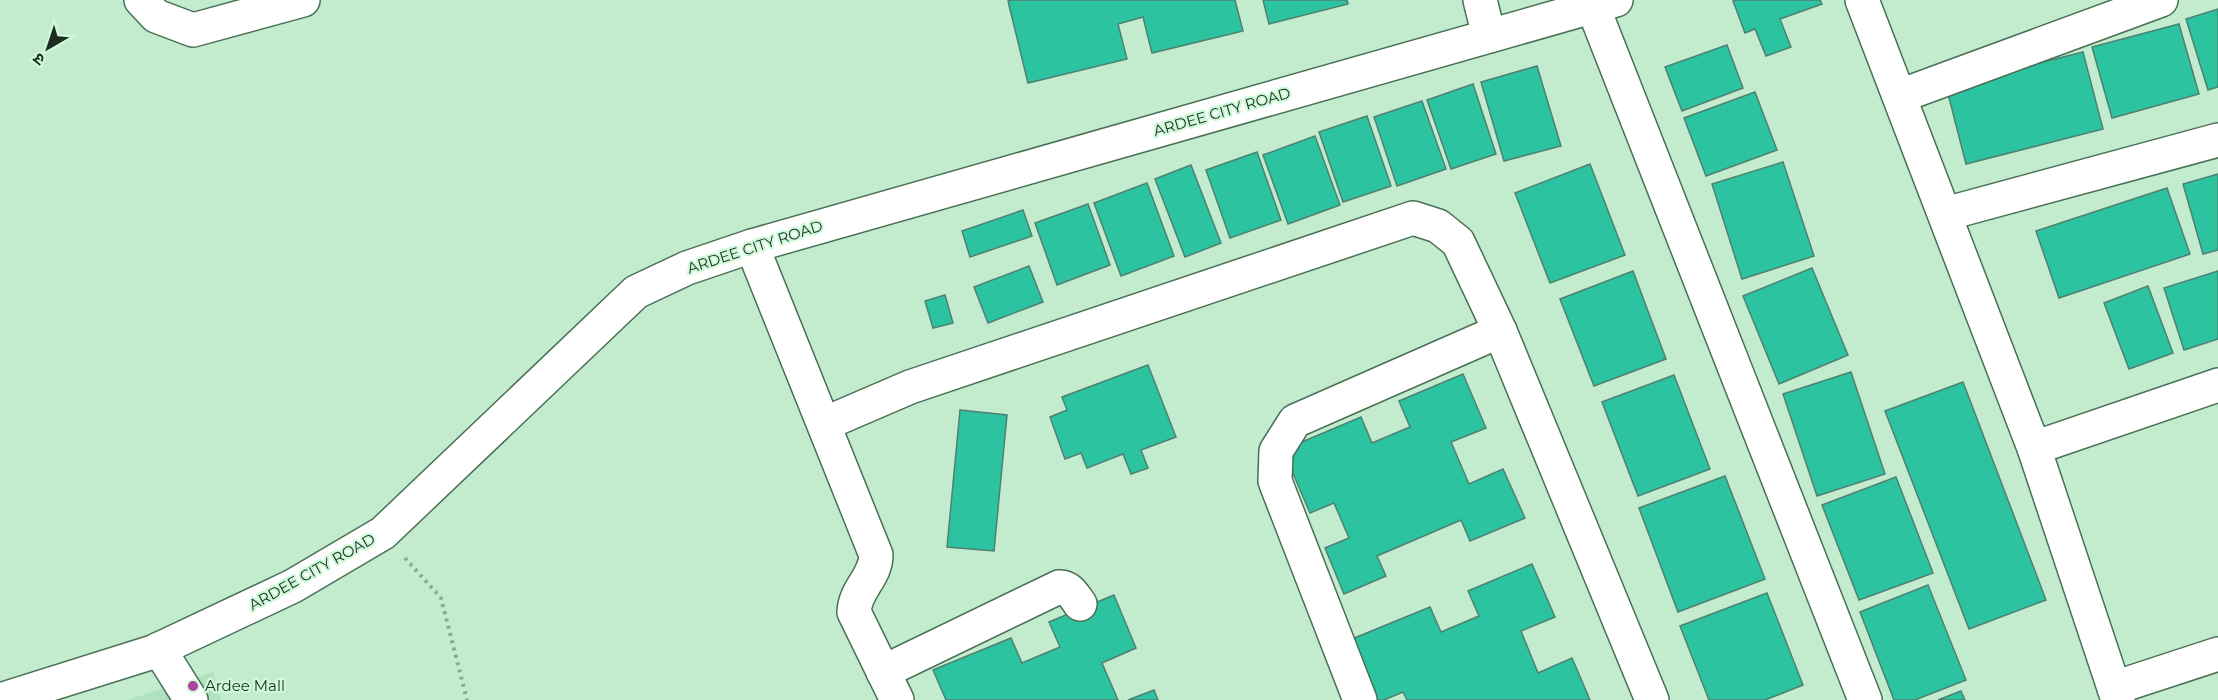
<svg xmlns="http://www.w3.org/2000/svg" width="2218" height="700" font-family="Montserrat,'Noto Sans Devanagari',sans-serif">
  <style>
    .built { fill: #b1e2bf }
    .building { fill: #2cc3a1; stroke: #4e8172; stroke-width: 1.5 }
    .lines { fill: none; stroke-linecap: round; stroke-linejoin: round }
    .minor-casing { stroke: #497055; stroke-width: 36 }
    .path { stroke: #8aab93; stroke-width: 4; stroke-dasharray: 3 4.5; stroke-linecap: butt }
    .minor { stroke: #fff; stroke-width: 33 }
    .poi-dot { fill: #af41a0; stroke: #cffada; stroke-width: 2 }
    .labels { text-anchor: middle; stroke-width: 4.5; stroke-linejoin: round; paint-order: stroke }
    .street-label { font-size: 15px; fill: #1d2d22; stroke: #cffada }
    .poi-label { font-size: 15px; fill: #1d2d22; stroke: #cffada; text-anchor: start }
  </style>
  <rect width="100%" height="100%" fill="#c2eccd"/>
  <path class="built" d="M213,672L221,700H128Z"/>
  <g class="building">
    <path d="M1012,0H1235L1243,31L1152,53L1143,17L1118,24L1127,59L1028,83L1008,1Z"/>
    <path d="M1263,0H1347L1348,4L1269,24Z"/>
    <path d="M1736,0H1820L1822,4L1780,19L1791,47L1766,56L1755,29L1745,33L1733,1Z"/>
    <path d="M2218,9V87L2208,90L2186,19Z"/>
    <path d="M2179,24L2199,94L2112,118L2092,47Z"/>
    <path d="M1727,45L1743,88L1682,111L1665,67Z"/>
    <path d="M2083,52L2103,129L1966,164L1946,86Z"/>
    <path d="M1537,66L1561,146L1504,161L1481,82Z"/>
    <path d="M1473,84L1496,154L1451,169L1427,100Z"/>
    <path d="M1755,92L1777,150L1706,176L1684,118Z"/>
    <path d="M1422,101L1446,169L1397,186L1374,117Z"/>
    <path d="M1367,116L1391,186L1343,202L1319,132Z"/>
    <path d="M1315,136L1340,205L1288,224L1263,155Z"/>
    <path d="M1257,152L1281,220L1230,238L1206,170Z"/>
    <path d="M1783,162L1814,256L1742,279L1712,184Z"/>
    <path d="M1590,164L1625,255L1550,283L1515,193Z"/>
    <path d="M1191,165L1221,243L1185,257L1155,179Z"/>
    <path d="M2218,174V250L2203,254L2183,184Z"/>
    <path d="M1147,183L1174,256L1121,276L1094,203Z"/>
    <path d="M2167,188L2190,254L2059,298L2036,231Z"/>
    <path d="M1088,204L1110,265L1057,285L1035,223Z"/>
    <path d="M1023,210L1032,236L970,257L962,231Z"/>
    <path d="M1029,266L1043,302L988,323L974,287Z"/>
    <path d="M1812,268L1848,355L1779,384L1743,296Z"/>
    <path d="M1633,271L1666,359L1594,386L1560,299Z"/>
    <path d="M2218,271V339L2184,350L2164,288Z"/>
    <path d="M2148,286L2173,353L2129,369L2104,303Z"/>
    <path d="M945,295L953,323L933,328L925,301Z"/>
    <path d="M1148,365L1176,437L1141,450L1148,468L1131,474L1123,454L1087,468L1081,453L1065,459L1050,417L1067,410L1062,397Z"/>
    <path d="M1851,372L1885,474L1817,496L1783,394Z"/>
    <path d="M1463,374L1486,428L1451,442L1469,484L1503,469L1525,518L1470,541L1461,520L1377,556L1386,576L1344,594L1325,548L1349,538L1334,503L1310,513L1283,450L1361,417L1372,443L1410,427L1399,401Z"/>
    <path d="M1674,375L1710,469L1638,496L1602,402Z"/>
    <path d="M1963,382L2046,600L1969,629L1885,411Z"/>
    <path d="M960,410L1007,415L994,551L947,547Z"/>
    <path d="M1725,476L1765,579L1678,612L1639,508Z"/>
    <path d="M1896,477L1933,573L1859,600L1822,505Z"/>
    <path d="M1532,564L1555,617L1521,631L1538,673L1572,658L1590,700H1407L1403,692L1384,700H1377L1352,639L1430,607L1441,632L1479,616L1468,591Z"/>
    <path d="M1928,585L1966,680L1915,700H1894L1860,612Z"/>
    <path d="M1767,593L1803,685L1765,700H1709L1680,626Z"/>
    <path d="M1114,595L1136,648L1102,663L1118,700H946L933,670L1011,638L1022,663L1060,647L1049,622Z"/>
    <path d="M1154,690L1158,700H1128Z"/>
    <path d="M1961,691L1965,700H1938Z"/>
  </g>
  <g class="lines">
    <defs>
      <g id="minor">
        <path d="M141,0L156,16L193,30L303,0"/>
        <path d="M1480,0L1489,36"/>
        <path d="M1862,0L2034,448L2118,700"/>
        <path d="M1593,7L1865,700"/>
        <path d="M1900,96L2161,0"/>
        <path d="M1945,214L2218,140"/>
        <path d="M752,246L876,555C876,577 855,589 854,612L897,700"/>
        <path d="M824,424L910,387L1413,218L1438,226L1458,242L1500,331L1652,700"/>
        <path d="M2034,448L2218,385"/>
        <path d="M159,649L191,700"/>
        <path d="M883,672L1059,587C1069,586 1074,596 1080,604"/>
        <path d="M2114,688L2218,654"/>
        <path d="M0,700L153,652L293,586L383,533L636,292L687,268L752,246L1616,0"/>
        <path d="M1360,700L1275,481L1276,451L1295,421L1500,331"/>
      </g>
    </defs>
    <use href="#minor" class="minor-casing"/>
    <path class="path" d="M405,558L441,598L467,700"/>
    <use href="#minor" class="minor"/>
  </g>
  <circle class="poi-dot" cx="193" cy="686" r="6"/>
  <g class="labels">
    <g class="street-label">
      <text transform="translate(1222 112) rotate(-16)" y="5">ARDEE CITY ROAD</text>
      <text transform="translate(755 247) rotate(-18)" y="5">ARDEE CITY ROAD</text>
      <text transform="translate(312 572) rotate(-29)" y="5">ARDEE CITY ROAD</text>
    </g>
    <g class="poi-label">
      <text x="205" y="691">Ardee Mall</text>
    </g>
  </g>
  <g transform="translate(48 48) rotate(219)" stroke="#cffada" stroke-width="4.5" paint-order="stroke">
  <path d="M0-4.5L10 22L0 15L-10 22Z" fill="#1d2d22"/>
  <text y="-9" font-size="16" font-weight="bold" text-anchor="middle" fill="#1d2d22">उ</text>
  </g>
</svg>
